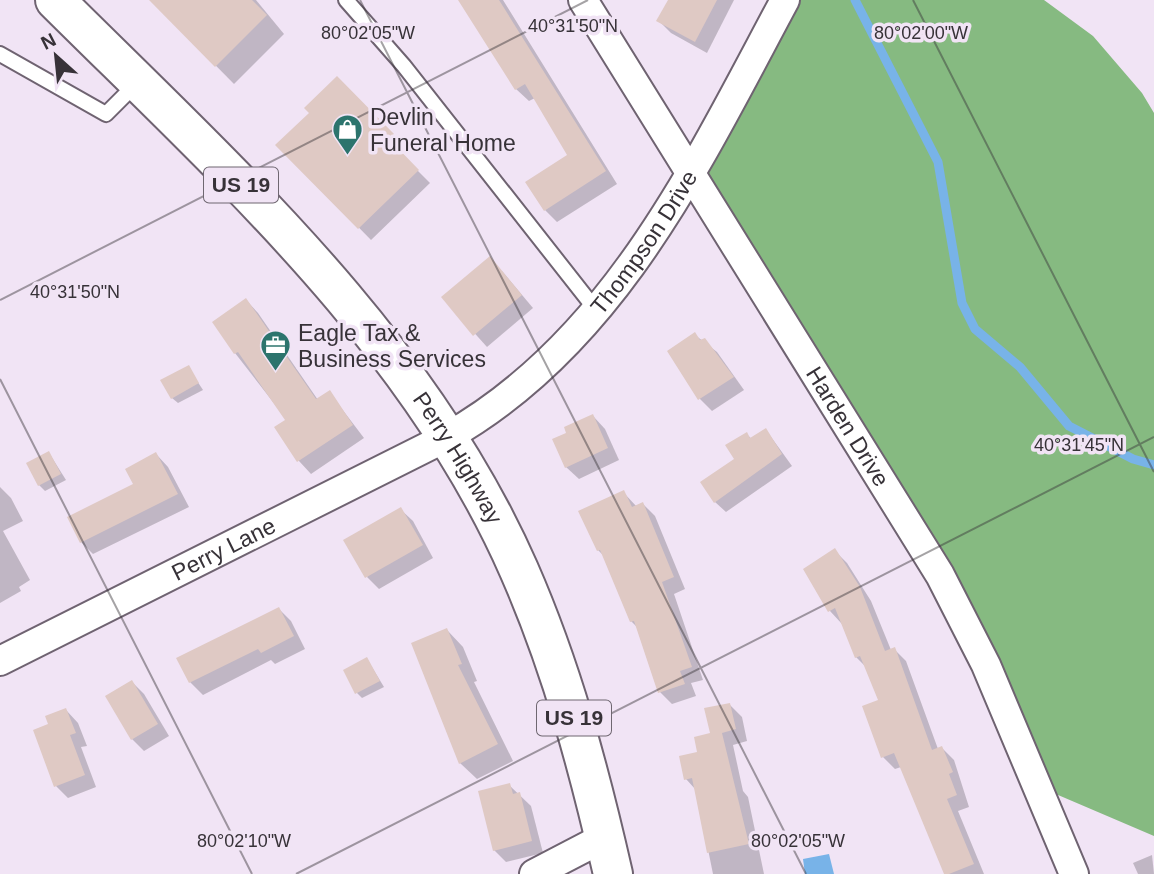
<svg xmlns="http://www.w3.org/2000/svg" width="1154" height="874" font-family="Arial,sans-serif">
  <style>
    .forest { fill: #86ba81 }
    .water { fill: #78b3e8 }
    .shadow { fill: #0003 }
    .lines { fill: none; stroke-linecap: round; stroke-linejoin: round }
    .stream { stroke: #78b3e8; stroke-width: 9 }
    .building { fill: #dfc9c4 }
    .service-casing { stroke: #6f6371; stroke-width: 18 }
    .minor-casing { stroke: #6f6371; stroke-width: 32 }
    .primary-casing { stroke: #6f6371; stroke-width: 42 }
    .service { stroke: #fff; stroke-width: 14 }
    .minor { stroke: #fff; stroke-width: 28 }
    .primary { stroke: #fff; stroke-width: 38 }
    .ticks { fill: none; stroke: #373238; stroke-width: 2; stroke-opacity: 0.45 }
    .labels { text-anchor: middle; stroke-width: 7; stroke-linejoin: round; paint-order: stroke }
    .shield { fill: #f1e4f5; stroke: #6f6771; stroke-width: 2 }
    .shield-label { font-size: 21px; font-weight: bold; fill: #373238 }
    .poi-label { font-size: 23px; fill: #373238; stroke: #f1e4f5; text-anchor: start }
    .street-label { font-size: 23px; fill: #373238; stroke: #f1e4f5 }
    .ticks-label { font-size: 18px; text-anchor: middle; fill: #373238; stroke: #f1e4f5; stroke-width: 7; stroke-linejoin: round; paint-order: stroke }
  </style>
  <rect width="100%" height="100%" fill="#f1e4f5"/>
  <path class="forest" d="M785,0H1044L1093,36L1142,93L1154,113V836L1037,786L986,665L692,172Z"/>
  <path class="water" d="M829,854L834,874H805L803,859Z"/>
  <g class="shadow">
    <path d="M151,0H256L284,34L234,84Z"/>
    <path d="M466,0H503L617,184L557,222L545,210L570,155L535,98L529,101L516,89L461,3Z"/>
    <path d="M670,0H734L707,53L671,33L659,21Z"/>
    <path d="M337,78L405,148L400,153L430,183L371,240L278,145L312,113Z"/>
    <path d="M502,271L533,308L487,347L443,298Z"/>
    <path d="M246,300L258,313L318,400L329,392L364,438L311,474L299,461L277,427L287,420L235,353Z"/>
    <path d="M695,335L717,352L744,390L712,411L700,399Z"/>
    <path d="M188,367L203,390L178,403L172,398Z"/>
    <path d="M593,416L605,429L619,460L579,479L566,467L568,434Z"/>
    <path d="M766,430L792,466L726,512L715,502L746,434L752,439Z"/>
    <path d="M49,453L66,480L45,491L39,485Z"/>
    <path d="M156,454L168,467L189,507L93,554L81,542L135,485Z"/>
    <path d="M0,487L11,498L23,521L3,531L30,580L19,587L21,591L0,603Z"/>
    <path d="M623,492L637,507L643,504L655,516L685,589L674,594L703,680L691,683L696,696L672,704L660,692L638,628L631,621L604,556L598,550Z"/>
    <path d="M400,509L413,521L433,558L379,589L367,577Z"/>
    <path d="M835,551L847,563L871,601L891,650L894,649L906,661L938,749L942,748L954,760L969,807L958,811L984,874H946L901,767L895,769L883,757L880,701L866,667L856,657L842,624L830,611L805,569Z"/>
    <path d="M279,609L291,621L305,649L275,664L271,660L203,695L190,682L178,659Z"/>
    <path d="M447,630L463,647L477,681L474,682L513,761L477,779L460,763Z"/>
    <path d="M367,659L384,687L362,698L357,693Z"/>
    <path d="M132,682L144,694L169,736L144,751L132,739Z"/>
    <path d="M730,705L742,717L747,741L733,745L743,791L748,797L764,874H713L696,790L686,779Z"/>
    <path d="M66,710L78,723L87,746L81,747L96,787L68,798L56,786L50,725Z"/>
    <path d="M509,785L531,806L543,853L506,862L494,850Z"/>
    <path d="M1152,855L1154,874H1138L1133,863Z"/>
  </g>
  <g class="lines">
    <path class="stream" d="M855,0L938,162L962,303L975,329L1020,367L1069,426L1133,459L1154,465"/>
  </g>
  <g class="building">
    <path d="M149,0H252L267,15L215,67Z"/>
    <path d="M458,0H499L606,171L544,211L525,182L567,155L525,84L515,90Z"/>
    <path d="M668,0H717L695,42L656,21Z"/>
    <path d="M337,76L394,134L389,139L419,170L358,229L275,145L309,113L304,108Z"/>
    <path d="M490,256L522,295L473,336L441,297Z"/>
    <path d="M246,298L316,399L330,390L353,425L297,462L274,427L285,420L238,352L234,354L212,322Z"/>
    <path d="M695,332L700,340L705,338L734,377L698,400L667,351Z"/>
    <path d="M189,365L199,383L171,399L160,380Z"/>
    <path d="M593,414L608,448L565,468L552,439L566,433L564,427Z"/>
    <path d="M766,428L782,454L714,503L700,482L734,459L725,445L747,432L750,438Z"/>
    <path d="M49,451L61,474L38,486L26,463Z"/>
    <path d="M156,452L178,494L80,543L67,517L133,484L125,469Z"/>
    <path d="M624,490L632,507L643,502L674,577L662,582L692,667L680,671L685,684L658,693L634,621L630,622L600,550L597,551L578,511Z"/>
    <path d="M401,507L423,545L365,578L343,540Z"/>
    <path d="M835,548L860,587L885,651L895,647L932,750L942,746L953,772L949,774L957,795L947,799L974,864L949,874H944L894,753L881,758L862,706L878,700L860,656L855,658L835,608L828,612L803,569Z"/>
    <path d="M279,607L294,636L261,653L258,649L189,683L176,658Z"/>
    <path d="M447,628L462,664L458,665L498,744L459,764L411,643Z"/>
    <path d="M367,657L380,681L355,694L343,670Z"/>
    <path d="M132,680L158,724L131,740L105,696Z"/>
    <path d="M730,703L736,729L722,733L749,844L707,853L692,778L684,780L679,756L697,752L694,737L710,733L704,708Z"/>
    <path d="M66,708L76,733L70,735L85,775L54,787L33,730L48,724L45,716Z"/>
    <path d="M510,783L513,794L520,792L532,841L493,851L478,791Z"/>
  </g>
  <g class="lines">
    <defs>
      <g id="service">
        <path d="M346,0L404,66L596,310"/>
        <path d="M0,54L106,114L137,83"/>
      </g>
      <g id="minor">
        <path id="s1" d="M583,0L940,575L986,665L1074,874"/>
        <path id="s2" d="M0,661L447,437C614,343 698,162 785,0"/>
        <path d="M534,874L605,837"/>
      </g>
      <g id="primary">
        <path id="s3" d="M55,0C228,172 419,342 519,570C562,668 589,769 613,874"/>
      </g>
    </defs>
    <use href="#service" class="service-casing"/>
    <use href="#minor" class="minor-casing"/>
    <use href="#primary" class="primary-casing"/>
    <use href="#service" class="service"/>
    <use href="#minor" class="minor"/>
    <use href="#primary" class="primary"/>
  </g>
  <path class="ticks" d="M360,0L806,874M913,0L1154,472M0,300L588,0M0,379L252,874M296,874L1154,437"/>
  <defs>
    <symbol id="shop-pin" viewBox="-11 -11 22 30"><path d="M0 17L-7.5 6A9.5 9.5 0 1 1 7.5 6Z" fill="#2c746d" stroke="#f1e4f5"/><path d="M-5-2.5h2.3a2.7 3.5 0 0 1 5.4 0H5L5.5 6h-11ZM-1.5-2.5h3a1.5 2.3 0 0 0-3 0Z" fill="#fff"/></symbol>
    <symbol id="office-pin" viewBox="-11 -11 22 30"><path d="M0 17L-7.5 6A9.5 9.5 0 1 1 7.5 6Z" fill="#2c746d" stroke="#f1e4f5"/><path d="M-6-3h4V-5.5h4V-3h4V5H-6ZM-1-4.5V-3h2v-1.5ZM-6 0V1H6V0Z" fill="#fff"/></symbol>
  </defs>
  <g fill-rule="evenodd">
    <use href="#shop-pin" x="330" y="112" width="35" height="47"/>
    <use href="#office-pin" x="258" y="328" width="35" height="47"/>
  </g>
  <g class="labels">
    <g class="shield">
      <rect x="204" y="167.5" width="74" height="35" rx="5"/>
      <rect x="537" y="700.5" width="74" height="35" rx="5"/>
    </g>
    <g class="shield-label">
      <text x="241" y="192">US 19</text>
      <text x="574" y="725">US 19</text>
    </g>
    <g class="poi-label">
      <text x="370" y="125">Devlin<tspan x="370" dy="26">Funeral Home</tspan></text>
      <text x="298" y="341">Eagle Tax &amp;<tspan x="298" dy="26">Business Services</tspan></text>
    </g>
    <g class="street-label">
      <text dy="8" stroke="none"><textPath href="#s2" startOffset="780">Thompson Drive</textPath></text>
      <text dy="8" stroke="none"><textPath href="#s1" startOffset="502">Harden Drive</textPath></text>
      <text dy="8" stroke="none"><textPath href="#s3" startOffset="612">Perry Highway</textPath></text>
      <text dy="8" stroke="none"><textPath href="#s2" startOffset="250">Perry Lane</textPath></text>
    </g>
  </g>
  <g class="ticks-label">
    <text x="573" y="32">40°31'50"N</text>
    <text x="368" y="39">80°02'05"W</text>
    <text x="921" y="39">80°02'00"W</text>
    <text x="75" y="298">40°31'50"N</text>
    <text x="1079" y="451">40°31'45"N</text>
    <text x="244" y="847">80°02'10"W</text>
    <text x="798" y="847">80°02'05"W</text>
  </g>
  <g transform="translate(56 56) rotate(333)" stroke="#f1e4f5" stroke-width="5" paint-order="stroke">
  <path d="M0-5L12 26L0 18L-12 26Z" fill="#373238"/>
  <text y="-10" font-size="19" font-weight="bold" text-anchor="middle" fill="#373238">N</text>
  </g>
</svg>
